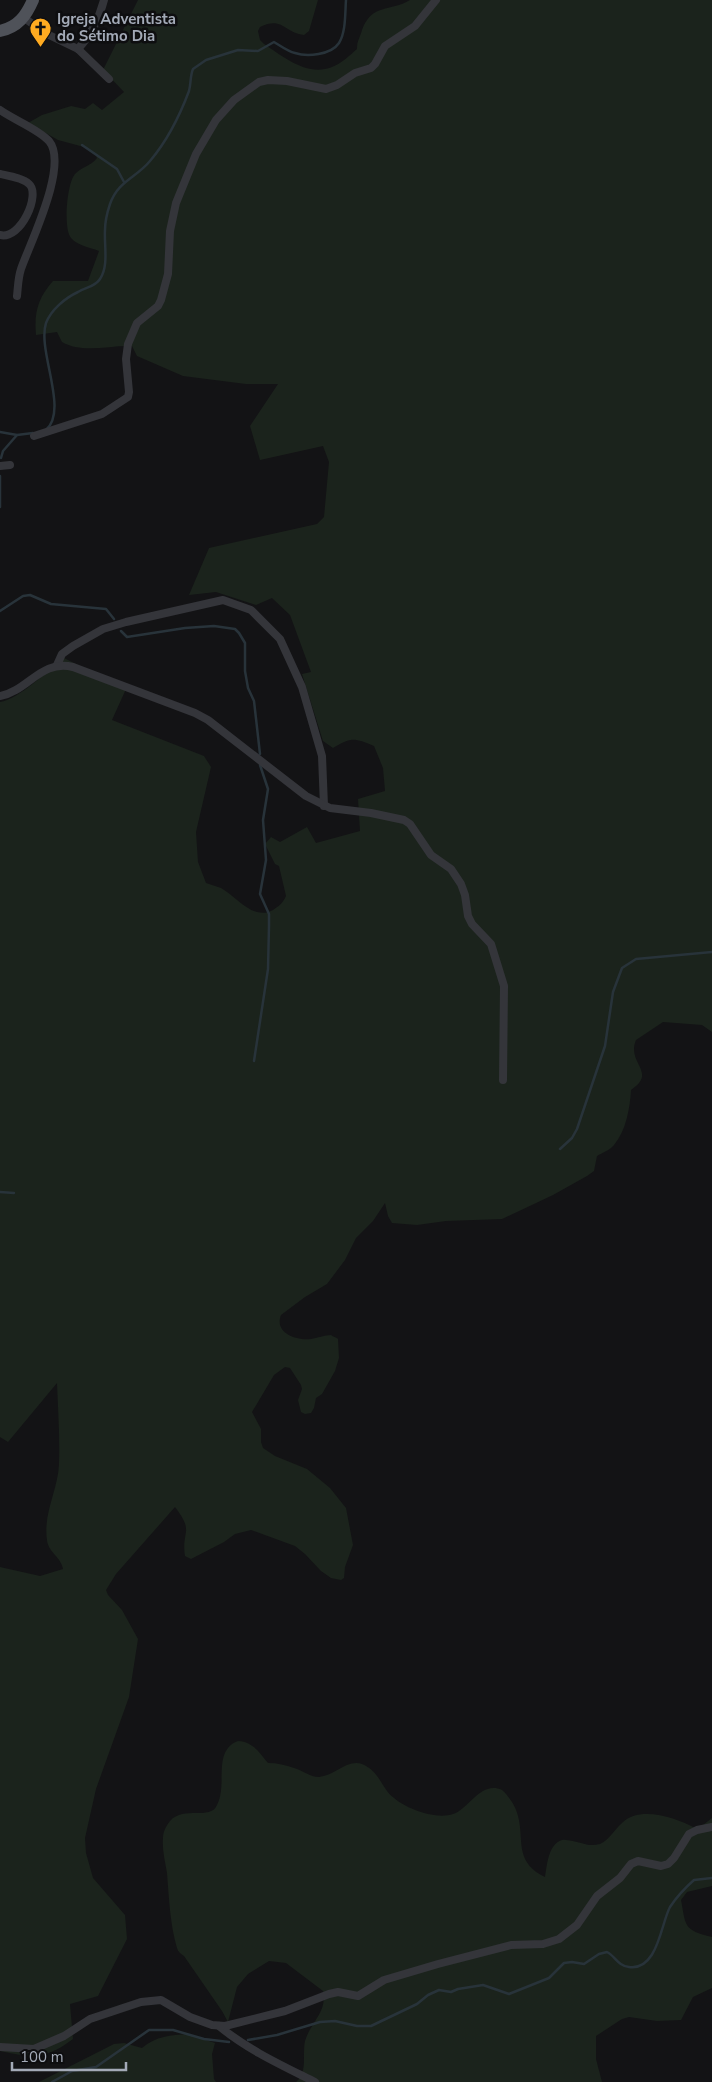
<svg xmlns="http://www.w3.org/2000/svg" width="712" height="2082" font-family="'Nunito Sans',sans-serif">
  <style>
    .green { fill: #1b231c }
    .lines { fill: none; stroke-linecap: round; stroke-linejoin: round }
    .stream { stroke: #28333a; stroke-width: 2.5 }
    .minor { stroke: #34353a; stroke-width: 8 }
    .primary { stroke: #4f5259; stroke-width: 12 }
    .labels { text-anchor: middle; stroke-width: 5; stroke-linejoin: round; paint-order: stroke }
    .poi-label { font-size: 15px; font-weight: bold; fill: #a3aab7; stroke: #0e0e10; text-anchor: start }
  </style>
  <rect width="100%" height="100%" fill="#131315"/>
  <g class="green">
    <path d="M138,0H318L309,31L304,35C284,33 283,16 260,27L258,31L260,40L264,44C284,57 307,77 332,67C341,64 350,55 357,49C357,40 360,38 362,30C372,3 390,12 410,0H712V1032L702,1025L663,1022L636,1040C626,1063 658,1072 631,1090C630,1108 626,1131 614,1145C610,1150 602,1153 597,1156L594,1171L587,1176L553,1195L502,1219L446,1221L417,1225L392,1223L388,1216L385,1203L373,1221L356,1238L345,1260L327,1284L305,1297L281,1315C274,1333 296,1341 311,1339C317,1338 325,1335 331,1335C332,1336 337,1338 338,1339L339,1358L335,1371L322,1394L316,1398L314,1408L311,1413L305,1414L301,1412L298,1400L302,1389L301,1385L290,1368L285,1367L274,1375L252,1412L261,1429V1442L263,1448L275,1456L307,1469L330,1488L346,1508L353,1545L345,1567L344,1578L341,1580L331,1578L321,1571L305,1554L295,1546L251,1530L235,1534L224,1542L191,1559L185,1556C181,1530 195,1533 175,1507L116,1574L106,1590L108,1595L122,1610L138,1639L129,1697L96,1789L85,1838L86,1853L93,1878L125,1915L127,1939L98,1996L70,2004L73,2039C45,2060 33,2058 0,2051V1567L40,1576L63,1569C61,1557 48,1552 47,1540C43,1513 58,1490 59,1464C60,1438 58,1410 57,1383L8,1442L0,1437V702C19,699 48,671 62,657L126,689L112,720L204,756L211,767L196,832L198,862L206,883C211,885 216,886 221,888C237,897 253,921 273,910C279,906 283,903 286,896L279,866L275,864L265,844L271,837L280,842L307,827L316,843L360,831L358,799L385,791L383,768L374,746C354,738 352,737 333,748L323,741L302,674L311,672L290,615L272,598L256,605L216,592L189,595L209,548L317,524L324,517L329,462L323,446L260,460L250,426L278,384H246L183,376L137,356L132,346C109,345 83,354 62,342L57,332L36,335C34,312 38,298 53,281H88L99,251C89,247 78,246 71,238C63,229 67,183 75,174C81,167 91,166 97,158L95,153L84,147L58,140L28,123L42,115L71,106L85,109L93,103L102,110L124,92L103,70Z"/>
    <path d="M238,1741C253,1742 259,1752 268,1763C277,1763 286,1765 294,1768C302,1770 310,1777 319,1777C334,1776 347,1759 362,1764C376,1770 379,1780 387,1791C397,1804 419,1813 434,1815C439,1816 448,1816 453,1814C468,1810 481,1780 502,1790C506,1793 509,1798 512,1802C530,1831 508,1859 545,1877C547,1866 548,1844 562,1840C567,1839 575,1842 581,1843C587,1845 593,1846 600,1844C609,1840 615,1829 622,1823C640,1805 676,1818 695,1828L703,1825L712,1818V1886L687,1892L681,1900C686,1926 683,1930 712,1937V1988L693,1997L681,2020L657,2021L629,2017L622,2019L596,2036V2059L602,2082H296C308,2072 302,2055 305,2041C310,2023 328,2011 323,1991L286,1963L269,1961L248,1974L237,1987L228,2022L222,2011L184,1956C181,1954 178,1952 177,1948C170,1924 169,1898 167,1873C165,1861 162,1850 163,1838C163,1832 166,1826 170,1821C184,1805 210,1821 217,1805C228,1784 212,1751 238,1741Z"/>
    <path d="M188,2034L215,2043L212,2054L214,2079L216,2082H39L114,2044L124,2043L142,2048C156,2036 171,2035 188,2034Z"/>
  </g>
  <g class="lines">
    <g class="stream">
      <path d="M82,145L117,169L124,182"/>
      <path d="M46,430C69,410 37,351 46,323C51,310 65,298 78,292C86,287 95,287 100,279C109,266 104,245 105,230C105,222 107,213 110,204C118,181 136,178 150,161C167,141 180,115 189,91C191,84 190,76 193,69L206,60L238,50L258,51L274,42C281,46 287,51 295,53C307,57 331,55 339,43C346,32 345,13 346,0"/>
      <path d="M0,432L17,435L33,433"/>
      <path d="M1,458L3,451L17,435"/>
      <path d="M0,476V507"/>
      <path d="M0,611L23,596L30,595L51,604L106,609L114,619"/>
      <path d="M121,631L127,637L185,628L214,626L235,629L239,633L245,643V671L248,688L254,701L260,754"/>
      <path d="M254,1061L268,969L269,926V914L260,894L266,860L263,820L268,789L260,765"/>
      <path d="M560,1149L572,1138L577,1129L605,1046L613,992L622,968L636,959L712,952"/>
      <path d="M0,1192L14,1193"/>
      <path d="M248,2040L277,2035L320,2022L335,2021L357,2026H371L417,2004L428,1995L439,1990L451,1992L458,1989L483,1985L509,1994L549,1978L564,1963L572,1962L584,1964L599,1954L607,1952C615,1956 618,1966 629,1967C658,1971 661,1923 670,1907C676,1898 686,1887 694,1880L712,1878"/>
      <path d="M52,2082L72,2071L96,2067L149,2030H173L204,2039L229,2042"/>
    </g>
    <g class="minor">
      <path d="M24,18L49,35L78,49L109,79"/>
      <path d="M78,49C91,35 99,19 104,0"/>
      <path d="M0,110C14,120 38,129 49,141C69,165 30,243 21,269C18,278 18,287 17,296"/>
      <path d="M0,174C9,176 23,178 29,184C41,194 21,240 0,235"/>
      <path d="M34,436L102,414L128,397L129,392L126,359L128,344L137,323L158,306L161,300L168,274L170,231L176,203L196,154L216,120L234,100L259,82L268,80L287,81L326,89L337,85L355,73L371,68L375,64L385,46L415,26L436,0"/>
      <path d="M0,466L10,465"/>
      <path d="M57,665L62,654L73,646L103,629L126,622L223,600L251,610L280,639L302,687L322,756L324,806"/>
      <path d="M0,696C28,691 41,659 73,667L195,713L208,720L306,796L330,808L371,813L404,820L410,824L431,855L451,869L461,884L465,895L468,916L472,924L491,944L504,986L503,1080"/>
      <path d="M219,2026C248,2050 281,2065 315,2082"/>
      <path d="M0,2047L34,2049L64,2036L90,2019L141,2002L161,2000L190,2017L212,2025L225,2026L285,2011L329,1994L338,1992L358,1996L384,1980L438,1964L511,1945L543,1944L559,1939L577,1925L597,1896L620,1878L631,1864L638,1861L661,1866L668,1864L674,1858L689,1834L697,1830L712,1827"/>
    </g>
    <path class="primary" d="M0,31C18,27 26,16 33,0"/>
  </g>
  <defs>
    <symbol id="church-pin" viewBox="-11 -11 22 30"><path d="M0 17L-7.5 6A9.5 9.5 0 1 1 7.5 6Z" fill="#ffab21" stroke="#0e0e10"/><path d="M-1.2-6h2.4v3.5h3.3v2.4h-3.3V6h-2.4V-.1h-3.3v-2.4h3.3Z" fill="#111"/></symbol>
  </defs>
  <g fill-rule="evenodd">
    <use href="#church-pin" x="28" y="16" width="25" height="34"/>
  </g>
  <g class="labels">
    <g class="poi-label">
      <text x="57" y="24">Igreja Adventista<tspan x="57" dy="17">do Sétimo Dia</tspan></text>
    </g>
  </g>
  <path d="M12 2062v8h114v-8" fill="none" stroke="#a3aab7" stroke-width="2.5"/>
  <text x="20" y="2062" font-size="15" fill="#a3aab7" stroke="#0e0e10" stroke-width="4" paint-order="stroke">100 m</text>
</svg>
